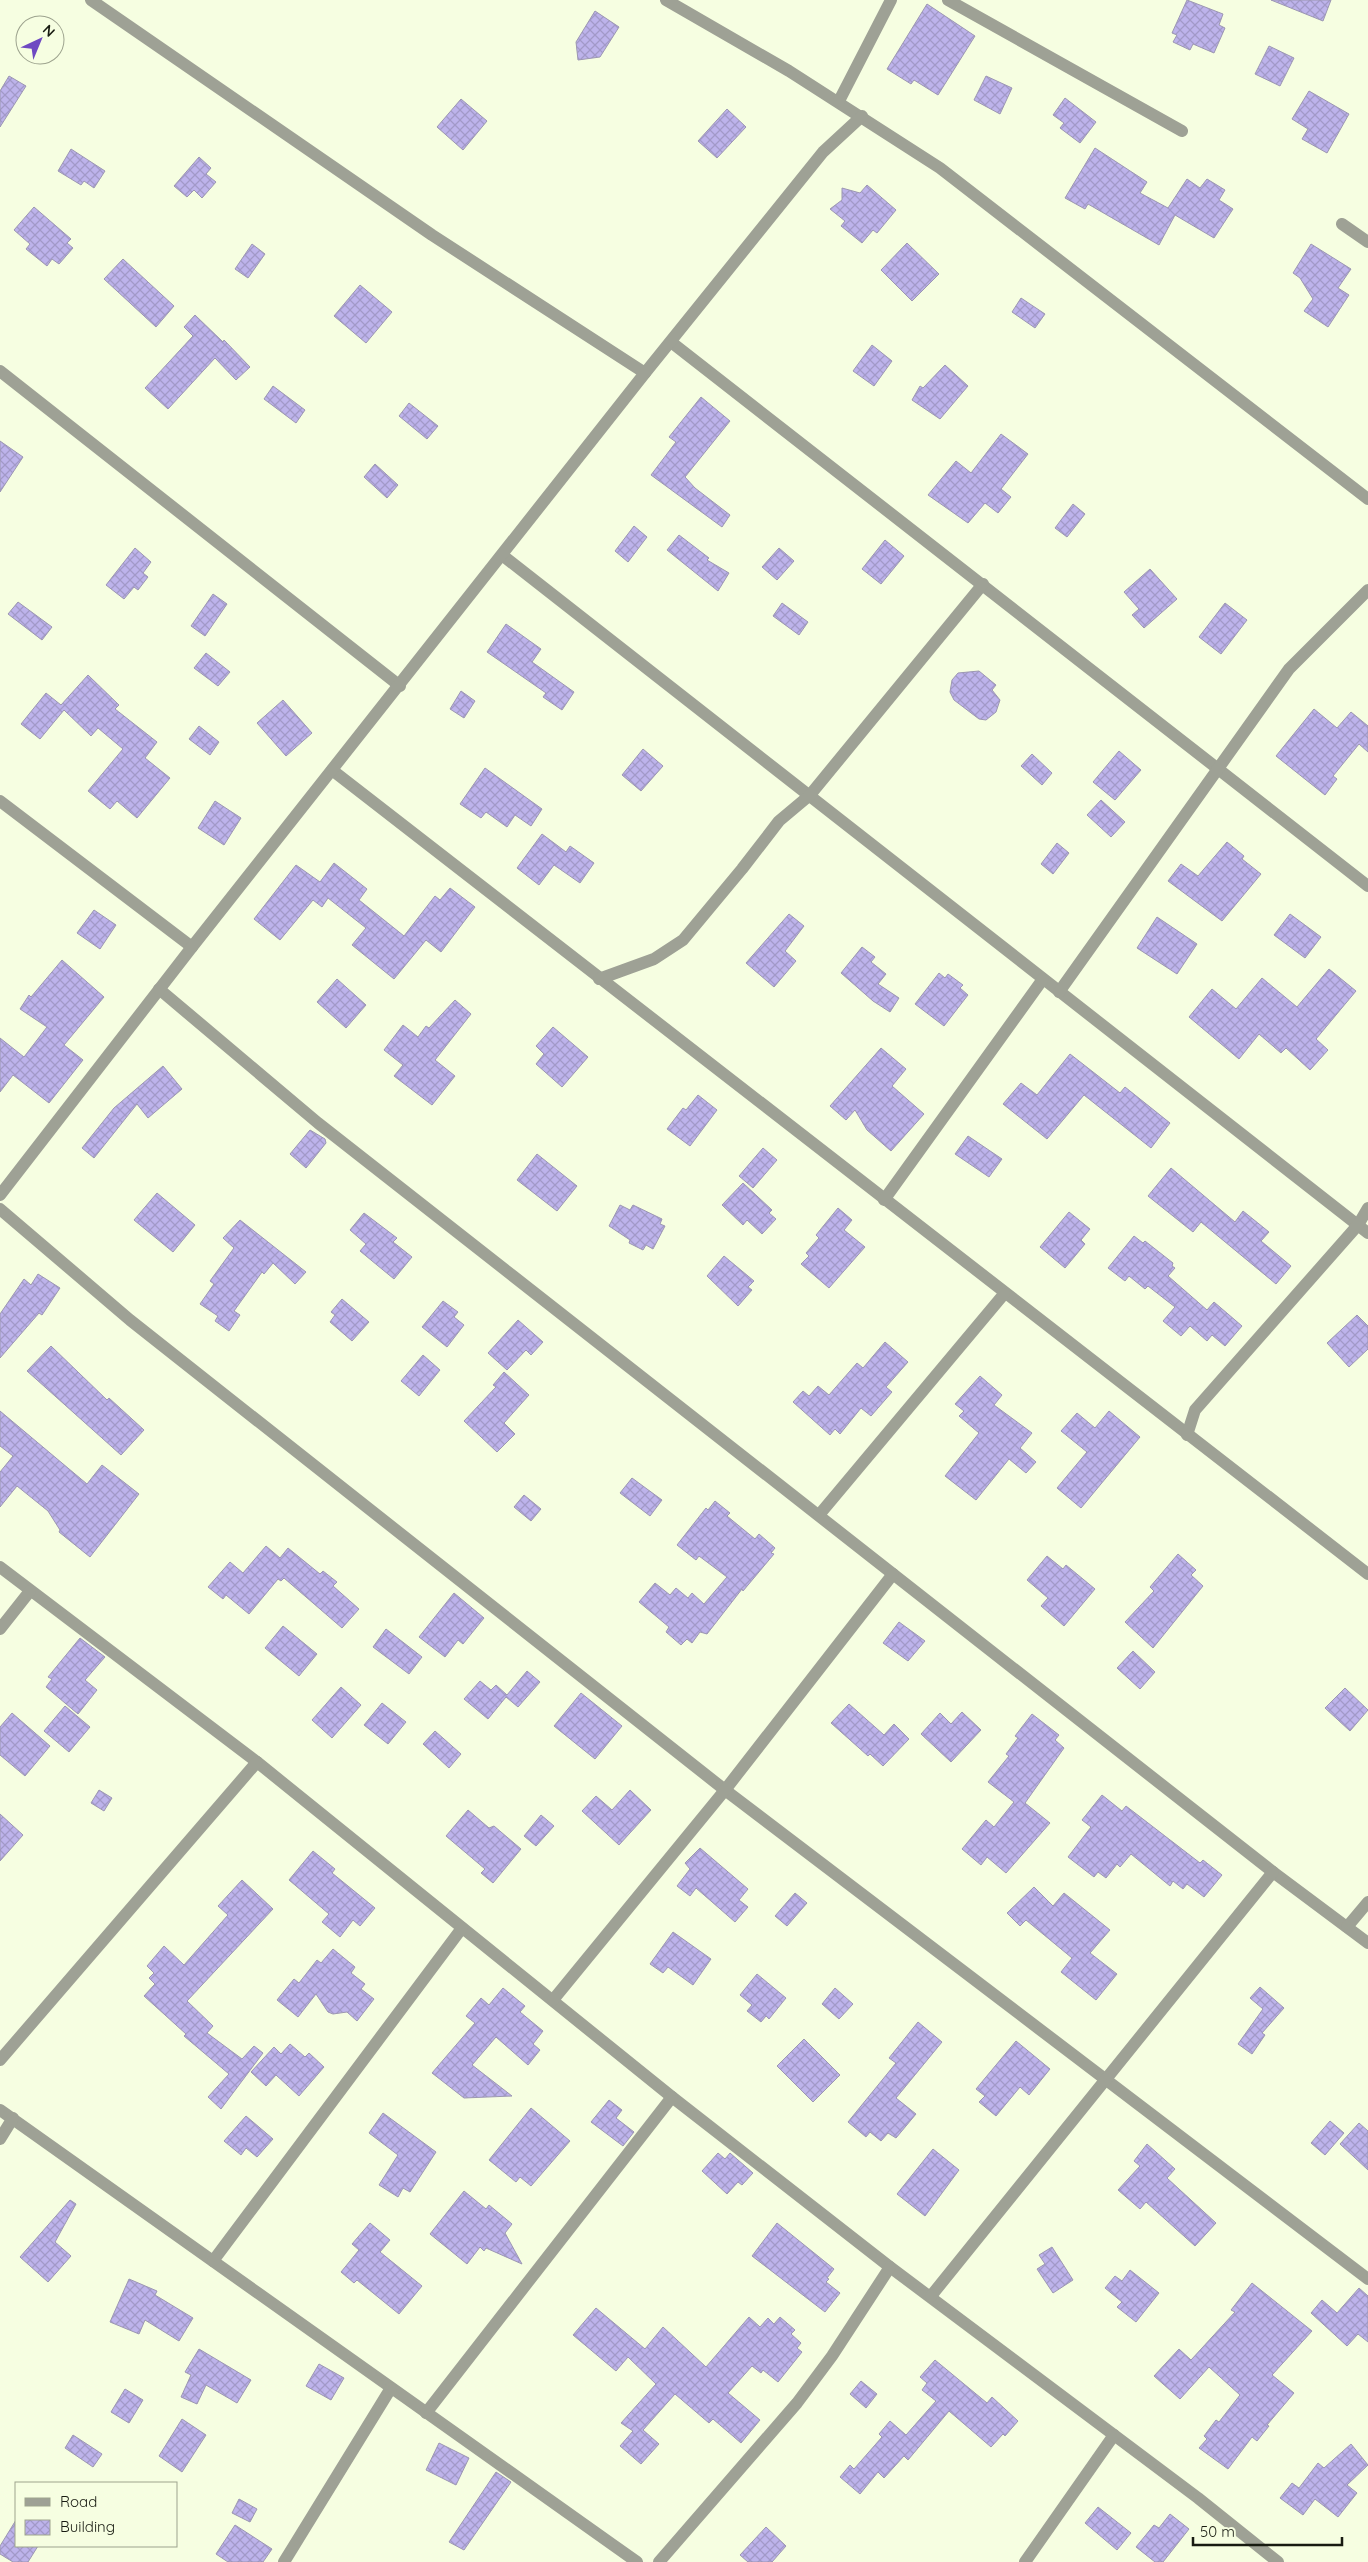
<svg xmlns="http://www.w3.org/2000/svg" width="1368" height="2562" font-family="Quicksand,sans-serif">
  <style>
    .building { fill: url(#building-cross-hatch); stroke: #9c97b2 }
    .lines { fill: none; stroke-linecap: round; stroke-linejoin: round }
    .minor { stroke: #9ea195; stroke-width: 12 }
  </style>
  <defs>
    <pattern id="building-cross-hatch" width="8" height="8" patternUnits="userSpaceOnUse" patternTransform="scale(1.25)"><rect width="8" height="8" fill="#bdb3eb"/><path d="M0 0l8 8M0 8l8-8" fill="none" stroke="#a299c8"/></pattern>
  </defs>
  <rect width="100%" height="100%" fill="#f6fee1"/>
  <g class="building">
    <path d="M1187,0L1223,14L1219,25L1225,28L1214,53L1193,44L1190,50L1173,42L1177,35L1172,33Z"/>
    <path d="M1271,0H1331L1323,21Z"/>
    <path d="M927,4L975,36L938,95L914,80L911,84L887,69Z"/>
    <path d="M595,11L619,27L600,57L578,60L576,42Z"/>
    <path d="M1269,46L1294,58L1280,86L1255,74Z"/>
    <path d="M9,76L26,86L0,127V91Z"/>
    <path d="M986,76L1012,88L1000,114L974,100Z"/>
    <path d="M1309,91L1349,114L1327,153L1302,139L1308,129L1292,119Z"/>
    <path d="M1065,98L1096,122L1080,143L1060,128L1064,123L1053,115Z"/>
    <path d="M461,99L487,121L463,150L437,127Z"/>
    <path d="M727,109L746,127L717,158L698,141Z"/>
    <path d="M1095,148L1147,182L1140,193L1168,208L1187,179L1200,188L1207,179L1225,190L1219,200L1233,209L1214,238L1175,215L1159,245L1088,204L1085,209L1065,198Z"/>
    <path d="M71,149L105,171L94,188L84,181L81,185L58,171Z"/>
    <path d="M199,157L211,168L206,174L216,182L202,198L194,190L187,197L174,186Z"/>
    <path d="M867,185L896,210L877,233L873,230L862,243L841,226L845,221L830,209L842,200V188L860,193Z"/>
    <path d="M34,207L71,239L67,243L73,248L59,264L52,259L47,266L26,249L30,244L14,230Z"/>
    <path d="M907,243L939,274L912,301L881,270Z"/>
    <path d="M252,244L265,254L248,278L235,269Z"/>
    <path d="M1311,244L1351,269L1338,288L1349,295L1328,327L1304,311L1313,299L1300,278L1293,273Z"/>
    <path d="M123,259L174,306L156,327L104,279Z"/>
    <path d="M360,285L392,312L366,343L334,316Z"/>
    <path d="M1021,298L1045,314L1035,328L1012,312Z"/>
    <path d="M195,315L223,342L224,340L250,367L236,380L215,358L168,409L145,388L193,336L184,327Z"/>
    <path d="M872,345L892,361L874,386L853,371Z"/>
    <path d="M945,365L968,386L940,419L912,400L920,386L923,388Z"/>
    <path d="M273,386L305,410L296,423L264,399Z"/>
    <path d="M701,397L730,421L685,477L695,488L730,515L722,527L651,475L676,442L669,437Z"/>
    <path d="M409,403L438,426L427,439L399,416Z"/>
    <path d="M1001,434L1028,454L1001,489L1011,497L998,513L985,503L968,523L928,495L956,461L971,473Z"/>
    <path d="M0,441L23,457L0,492Z"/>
    <path d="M375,464L398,485L387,498L364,477Z"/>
    <path d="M1073,504L1085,514L1067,537L1055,528Z"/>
    <path d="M634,526L647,537L628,562L615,551Z"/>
    <path d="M679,535L709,558L707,560L729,573L718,591L667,550Z"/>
    <path d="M885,540L904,556L881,584L862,569Z"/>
    <path d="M135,548L151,562L143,573L148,577L138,590L134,587L124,599L106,585Z"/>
    <path d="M779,548L794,561L777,580L762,567Z"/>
    <path d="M1150,569L1177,599L1144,628L1132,615L1139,609L1124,592Z"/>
    <path d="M213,594L227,604L205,636L191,626Z"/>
    <path d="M18,602L52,627L42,640L8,614Z"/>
    <path d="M782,603L808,622L799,635L773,616Z"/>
    <path d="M1225,603L1247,620L1221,654L1199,637Z"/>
    <path d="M506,624L541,649L532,662L574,692L562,710L543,697L546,693L487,652Z"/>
    <path d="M206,653L230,672L218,686L194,668Z"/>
    <path d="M979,671L996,685L992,690L1000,700L996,712L986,720L979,719L954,700L950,692L952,680L958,673Z"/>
    <path d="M88,675L119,705L115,709L157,742L145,758L170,778L137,818L117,801L110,809L88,791L123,749L98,728L91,736L64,710L40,739L21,724L46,693L61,705Z"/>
    <path d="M461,691L475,701L464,718L450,709Z"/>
    <path d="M283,700L312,733L286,756L257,723Z"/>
    <path d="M1314,709L1337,728L1351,712L1368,726V752L1359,744L1333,776L1337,779L1325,795L1276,756Z"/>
    <path d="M199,726L219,742L210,755L189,739Z"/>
    <path d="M643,749L663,766L641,791L622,775Z"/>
    <path d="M1119,751L1141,770L1115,800L1093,782Z"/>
    <path d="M1032,754L1052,773L1042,785L1021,766Z"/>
    <path d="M485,768L542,809L531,826L515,815L507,827L486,812L481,818L460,804Z"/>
    <path d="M1101,800L1125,822L1111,837L1087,815Z"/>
    <path d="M215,801L241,818L224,845L198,828Z"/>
    <path d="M542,834L566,852L570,846L594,863L580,883L554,865L539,885L517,868Z"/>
    <path d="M1227,842L1244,856L1242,859L1261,874L1222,921L1168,881L1181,864L1198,876Z"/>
    <path d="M1057,843L1069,853L1053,874L1041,864Z"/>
    <path d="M334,863L367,889L359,900L404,936L435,896L440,900L450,888L475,907L441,952L426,940L394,979L352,945L366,928L328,898L322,907L313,900L280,940L254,919L296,865L320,882Z"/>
    <path d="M94,910L116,925L100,949L77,933Z"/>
    <path d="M789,914L804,926L785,951L796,961L774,987L746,963Z"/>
    <path d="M1290,914L1321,937L1305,958L1274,935Z"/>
    <path d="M1157,917L1197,944L1177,974L1137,948Z"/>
    <path d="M862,947L875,957L871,962L886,974L878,984L899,998L890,1012L873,1001L841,973Z"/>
    <path d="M62,960L104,997L64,1045L83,1060L49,1103L13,1075L0,1092V1038L24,1057L47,1027L20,1009L29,995L31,997Z"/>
    <path d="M1329,969L1356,991L1316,1039L1328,1050L1310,1070L1286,1048L1281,1053L1259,1034L1239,1059L1189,1017L1212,989L1236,1009L1262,978L1297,1007Z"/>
    <path d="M939,973L945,978L948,974L963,985L960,988L968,995L944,1026L915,1004Z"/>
    <path d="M337,979L366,1005L346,1028L317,1002Z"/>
    <path d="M455,1000L471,1014L435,1060L455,1076L432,1105L394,1076L403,1065L384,1050L403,1025L418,1037L426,1026L429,1028Z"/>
    <path d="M553,1027L588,1057L562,1087L536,1064L544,1054L536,1046Z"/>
    <path d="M881,1048L906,1069L892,1086L924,1114L891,1151L867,1130L855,1110L846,1120L830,1106Z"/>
    <path d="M1070,1054L1120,1093L1125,1087L1170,1123L1151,1148L1084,1095L1047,1139L1003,1104L1021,1083L1037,1095Z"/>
    <path d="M163,1066L182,1089L148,1118L137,1104L94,1158L82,1148L114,1108Z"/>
    <path d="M698,1095L717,1110L690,1146L667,1129L683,1108L686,1110Z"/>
    <path d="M310,1130L325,1139L326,1143L306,1168L290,1154Z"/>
    <path d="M968,1136L1002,1159L989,1177L955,1154Z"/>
    <path d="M763,1148L777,1160L753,1188L739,1176Z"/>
    <path d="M537,1154L577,1186L557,1211L517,1180Z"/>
    <path d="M1171,1168L1235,1222L1243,1211L1269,1232L1261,1241L1291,1266L1276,1284L1201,1222L1193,1232L1148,1196Z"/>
    <path d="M743,1183L772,1210L769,1213L776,1219L762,1234L747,1220L743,1225L722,1205Z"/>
    <path d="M157,1193L195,1225L173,1252L134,1220Z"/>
    <path d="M620,1205L630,1210L633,1205L662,1219L660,1224L665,1226L653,1249L646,1245L643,1250L629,1243L630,1240L609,1226Z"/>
    <path d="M838,1208L852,1220L844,1230L865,1247L829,1288L801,1264L809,1256L806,1253L819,1238L816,1235Z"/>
    <path d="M1069,1212L1090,1229L1081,1240L1085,1244L1065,1268L1040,1247Z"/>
    <path d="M364,1213L397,1238L393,1242L412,1257L394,1279L360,1251L366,1244L350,1230Z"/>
    <path d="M240,1220L306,1272L295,1284L273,1263L264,1274L262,1272L234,1311L240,1315L229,1331L215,1321L218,1316L200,1304L214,1284L210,1281L234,1248L223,1238Z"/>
    <path d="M1134,1236L1143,1243L1145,1241L1173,1263L1172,1266L1175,1268L1168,1276L1207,1310L1214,1302L1242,1326L1225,1346L1212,1335L1207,1341L1190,1326L1181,1336L1163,1321L1175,1307L1148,1286L1145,1289L1129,1276L1125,1281L1108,1268Z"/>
    <path d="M724,1256L754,1281L748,1287L752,1290L738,1306L707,1276Z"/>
    <path d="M38,1274L60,1288L42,1315L39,1313L0,1358V1314L24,1279L31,1285Z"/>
    <path d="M342,1299L369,1322L352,1341L330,1322L335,1315L331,1312Z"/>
    <path d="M443,1301L458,1312L454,1317L464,1325L447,1347L422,1327Z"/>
    <path d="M1357,1315L1368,1326V1349L1349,1367L1327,1343Z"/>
    <path d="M518,1320L543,1342L531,1355L526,1350L507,1370L488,1353Z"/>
    <path d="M885,1342L908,1362L886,1387L892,1392L871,1416L861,1408L840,1434L835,1429L830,1435L793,1402L803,1391L809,1396L818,1386L829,1395L857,1363L863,1368Z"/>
    <path d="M51,1346L107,1400L109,1398L144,1430L121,1455L27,1371Z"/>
    <path d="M423,1355L440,1370L419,1396L401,1381Z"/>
    <path d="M504,1372L529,1395L504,1423L515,1434L497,1452L464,1421L496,1387L493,1385Z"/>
    <path d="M980,1376L1002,1395L994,1405L1032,1433L1020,1448L1036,1462L1026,1473L1009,1459L976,1500L945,1476L979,1433L959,1416L964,1411L955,1404Z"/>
    <path d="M0,1411L87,1484L102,1465L139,1494L90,1557L59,1532L60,1530L48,1511L17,1486L0,1507V1472L13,1456L0,1446Z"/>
    <path d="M1109,1411L1140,1437L1081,1508L1057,1488L1087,1452L1061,1431L1077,1413L1095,1428Z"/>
    <path d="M632,1478L662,1500L650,1516L620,1493Z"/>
    <path d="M524,1495L541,1509L531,1521L514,1507Z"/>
    <path d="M715,1501L730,1513L727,1516L755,1539L759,1534L775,1548L771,1553L774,1554L743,1591L742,1589L707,1634L700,1632L692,1643L687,1639L681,1645L666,1632L669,1627L639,1602L655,1583L670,1595L676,1588L688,1598L692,1593L704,1604L727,1577L699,1556L696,1560L677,1545L706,1508L708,1510Z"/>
    <path d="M266,1546L280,1558L288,1548L320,1574L323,1571L337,1582L333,1586L359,1609L342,1628L284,1578L281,1581L278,1579L249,1614L226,1595L223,1599L208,1587L230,1562L243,1573Z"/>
    <path d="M1178,1554L1196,1570L1191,1575L1203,1586L1153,1648L1125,1622L1154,1591L1150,1587Z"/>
    <path d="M1047,1556L1063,1569L1066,1565L1095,1589L1064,1626L1041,1606L1048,1598L1027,1580Z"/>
    <path d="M454,1593L484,1618L463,1644L458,1640L445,1657L419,1637Z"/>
    <path d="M899,1622L925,1641L908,1661L883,1643Z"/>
    <path d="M283,1626L317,1654L299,1676L265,1648Z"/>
    <path d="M386,1629L422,1657L409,1674L373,1647Z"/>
    <path d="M80,1638L105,1657L85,1680L97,1690L78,1714L46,1687L52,1679L48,1677Z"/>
    <path d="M1133,1651L1155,1672L1140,1689L1117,1668Z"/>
    <path d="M527,1671L540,1682L518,1707L506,1697L488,1719L464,1699L480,1681L491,1690L496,1685L507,1695Z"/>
    <path d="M341,1687L361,1705L332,1738L312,1720Z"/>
    <path d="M1345,1688L1368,1710L1350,1731L1325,1708Z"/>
    <path d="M581,1693L622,1726L595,1759L554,1726Z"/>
    <path d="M382,1703L406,1722L388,1744L364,1725Z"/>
    <path d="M849,1704L884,1735L894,1724L909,1739L883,1766L870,1754L868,1756L831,1723Z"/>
    <path d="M65,1706L90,1727L69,1752L44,1731Z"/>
    <path d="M962,1712L981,1730L951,1762L921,1734L940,1713L951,1724Z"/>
    <path d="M12,1713L50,1746L25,1776L0,1755V1727Z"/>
    <path d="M1032,1714L1059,1735L1055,1740L1064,1748L1025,1803L1050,1823L1006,1873L987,1857L981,1865L962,1849L986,1820L994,1827L1014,1802L988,1782L1009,1756L1006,1754L1018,1738L1015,1736Z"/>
    <path d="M435,1731L461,1754L449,1768L423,1744Z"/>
    <path d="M99,1790L112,1798L104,1811L91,1803Z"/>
    <path d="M630,1790L651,1810L619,1845L582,1811L596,1796L612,1810Z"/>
    <path d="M1102,1795L1122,1811L1126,1806L1200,1863L1203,1860L1222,1875L1204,1897L1187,1884L1183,1889L1173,1881L1170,1886L1131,1854L1120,1867L1117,1864L1106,1878L1098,1872L1094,1877L1068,1857L1091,1827L1082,1820Z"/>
    <path d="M468,1810L489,1828L494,1826L521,1849L493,1883L481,1873L485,1869L446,1836Z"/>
    <path d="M0,1814L23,1835L0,1861Z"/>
    <path d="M541,1815L554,1826L536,1846L524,1836Z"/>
    <path d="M700,1848L748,1889L739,1900L748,1907L735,1922L696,1888L690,1896L677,1886L690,1869L685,1863Z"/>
    <path d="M313,1851L335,1869L332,1873L375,1908L360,1926L353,1920L340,1937L322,1922L329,1914L289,1880Z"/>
    <path d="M242,1880L273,1909L187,2001L213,2026L207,2033L242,2059L254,2046L263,2053L221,2109L208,2097L229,2074L184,2036L186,2034L144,1996L155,1984L149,1978L154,1973L147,1966L164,1946L184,1965L228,1915L218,1906Z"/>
    <path d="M1034,1887L1053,1906L1064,1893L1110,1930L1090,1953L1117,1974L1096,2000L1061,1972L1072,1958L1026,1920L1020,1926L1007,1913Z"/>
    <path d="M795,1893L807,1903L787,1926L775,1916Z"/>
    <path d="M673,1932L711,1959L693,1985L668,1967L663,1973L650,1964Z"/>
    <path d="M333,1949L355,1967L351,1973L365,1984L361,1989L374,1999L357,2021L347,2012L333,2014L328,2012L316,1994L298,2017L277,2000L294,1979L299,1983L317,1960L321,1963Z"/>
    <path d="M757,1974L786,1998L769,2019L766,2016L761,2022L747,2011L752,2005L740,1995Z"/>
    <path d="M1260,1987L1284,2008L1262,2033L1265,2035L1252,2054L1238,2044L1263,2009L1250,1998Z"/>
    <path d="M503,1988L525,2006L520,2012L543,2031L533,2044L540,2050L528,2065L496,2037L472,2065L512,2096L464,2098L432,2073L475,2023L466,2016L481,1998L489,2005Z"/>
    <path d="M835,1988L853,2004L839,2019L822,2004Z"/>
    <path d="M918,2022L942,2042L896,2098L916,2114L896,2138L888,2133L881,2141L870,2132L866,2137L848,2122L896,2063L889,2058Z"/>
    <path d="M804,2039L840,2075L813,2102L777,2066Z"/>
    <path d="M1016,2041L1050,2069L1029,2095L1020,2087L996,2116L979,2102L985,2096L976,2089Z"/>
    <path d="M290,2044L305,2057L309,2053L324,2067L299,2096L276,2075L266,2086L251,2072L274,2047L281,2054Z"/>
    <path d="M609,2100L622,2110L616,2118L634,2132L623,2146L591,2122Z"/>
    <path d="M531,2108L570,2141L531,2186L520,2177L516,2182L489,2160Z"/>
    <path d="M383,2113L436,2152L410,2192L403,2188L398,2197L379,2185L398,2155L369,2133Z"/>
    <path d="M246,2116L273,2139L257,2157L246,2148L241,2155L224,2141Z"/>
    <path d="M1330,2121L1344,2133L1325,2155L1311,2143Z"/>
    <path d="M1359,2123L1368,2131V2170L1340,2144Z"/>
    <path d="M1147,2144L1175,2169L1167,2178L1216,2223L1195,2246L1146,2202L1140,2209L1118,2190L1140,2166L1134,2161Z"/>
    <path d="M933,2149L959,2170L925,2216L897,2194Z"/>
    <path d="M718,2153L725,2159L730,2153L753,2173L742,2185L738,2182L727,2194L702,2171Z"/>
    <path d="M464,2191L486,2209L489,2205L512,2224L505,2233L522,2264L486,2248L484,2251L480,2247L467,2264L430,2234Z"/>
    <path d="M70,2200L76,2204L55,2242L71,2256L48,2282L20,2257Z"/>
    <path d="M370,2223L390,2240L380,2252L422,2286L399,2314L357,2280L354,2283L341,2272L359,2250L352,2244Z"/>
    <path d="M777,2223L834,2269L827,2278L829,2279L826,2282L840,2293L825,2312L752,2256Z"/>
    <path d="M1052,2247L1073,2280L1053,2293L1037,2269L1045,2264L1039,2255Z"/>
    <path d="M1130,2270L1159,2293L1136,2322L1117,2307L1122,2302L1105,2288L1115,2276L1122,2281Z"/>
    <path d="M129,2279L157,2291L155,2295L193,2318L179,2341L145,2320L139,2334L110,2322Z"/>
    <path d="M1252,2283L1312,2331L1272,2375L1294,2393L1267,2425L1269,2426L1257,2441L1252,2437L1228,2469L1199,2448L1207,2439L1204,2436L1216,2420L1219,2422L1240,2395L1209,2367L1180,2399L1154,2376L1179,2349L1191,2360L1235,2312L1231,2310Z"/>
    <path d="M1359,2288L1368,2296V2342L1358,2334L1347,2346L1311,2313L1322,2300L1337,2313Z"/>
    <path d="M596,2308L645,2349L663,2327L706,2367L749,2317L760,2327L768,2318L774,2324L780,2317L795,2330L791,2334L801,2343L797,2348L802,2352L778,2382L763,2370L761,2373L752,2366L728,2393L760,2420L741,2443L713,2419L709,2423L675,2394L643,2430L659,2444L641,2464L620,2446L633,2431L621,2423L656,2384L628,2357L616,2371L573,2335Z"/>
    <path d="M199,2349L251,2380L237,2403L206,2385L197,2404L181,2397L191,2375L185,2372Z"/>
    <path d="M935,2360L987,2403L992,2397L1018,2421L1005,2436L1003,2434L991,2447L949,2411L908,2460L904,2456L884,2478L878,2472L860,2494L840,2477L850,2465L854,2469L882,2437L879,2434L890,2421L906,2435L936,2401L922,2390L927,2383L920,2377Z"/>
    <path d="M319,2364L344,2378L331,2400L306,2386Z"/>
    <path d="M861,2381L877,2394L866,2408L850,2394Z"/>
    <path d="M125,2389L143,2400L129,2423L111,2412Z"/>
    <path d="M182,2419L206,2435L182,2472L159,2456Z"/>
    <path d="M73,2435L102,2454L93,2467L65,2448Z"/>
    <path d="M439,2443L469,2458L456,2485L426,2470Z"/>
    <path d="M1351,2444L1368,2465L1347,2485L1357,2493L1338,2517L1315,2499L1303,2515L1280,2498L1292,2483L1299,2488L1318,2463L1324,2468Z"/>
    <path d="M496,2472L511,2482L464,2550L449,2542Z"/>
    <path d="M239,2499L257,2509L250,2522L232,2513Z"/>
    <path d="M1098,2507L1131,2533L1117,2550L1085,2523Z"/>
    <path d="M1170,2514L1189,2529L1163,2562H1155L1136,2547L1154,2525L1159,2528Z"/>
    <path d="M16,2520V2546H38L28,2562H13L0,2554V2546Z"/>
    <path d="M235,2525L272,2549L263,2562H228L216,2554Z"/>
    <path d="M766,2527L786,2546L772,2562H748L740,2555Z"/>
  </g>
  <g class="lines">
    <g class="minor">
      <path d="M91,0L432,235L645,373"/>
      <path d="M666,0L789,71L940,168L1368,499"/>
      <path d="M948,0L1182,131"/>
      <path d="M839,101L891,0"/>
      <path d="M1342,224L1368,242"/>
      <path d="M671,342L1368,886"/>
      <path d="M0,371L400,686"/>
      <path d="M502,555L1368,1233"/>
      <path d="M332,770L1368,1574"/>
      <path d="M0,801L192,947"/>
      <path d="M599,979L654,959L683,940L742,869L779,821L810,795L983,584"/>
      <path d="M159,989L318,1123L1273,1872L1368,1943"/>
      <path d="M1059,992L1289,669L1368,590"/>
      <path d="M0,1195L192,947L645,373L823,152L862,116"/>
      <path d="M884,1200L1043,979"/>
      <path d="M0,1209L130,1320L725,1790L1368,2279"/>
      <path d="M1187,1435L1195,1410L1358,1225L1368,1208"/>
      <path d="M819,1515L1004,1294"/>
      <path d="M0,1567L257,1762L672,2097L890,2267L1198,2498L1278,2562"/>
      <path d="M0,1629L30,1591"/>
      <path d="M1347,1927L1368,1902"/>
      <path d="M553,2000L725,1790L893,1574"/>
      <path d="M0,2060L257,1762"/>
      <path d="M0,2110L637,2562"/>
      <path d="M0,2139L13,2118"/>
      <path d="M213,2261L462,1928"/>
      <path d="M931,2296L1273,1872"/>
      <path d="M426,2413L672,2097"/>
      <path d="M284,2562L391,2388"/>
      <path d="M659,2562L797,2403L832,2356L890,2267"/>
      <path d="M1025,2562L1114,2435"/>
    </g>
  </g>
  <rect x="15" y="2482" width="162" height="65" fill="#f6fee1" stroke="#9da38e"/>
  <rect x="25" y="2498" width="25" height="8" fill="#9ea195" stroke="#9da38e"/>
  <text x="60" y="2507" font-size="15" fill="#181b11">Road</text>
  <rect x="25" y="2520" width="25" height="15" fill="url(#building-cross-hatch)" stroke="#9da38e"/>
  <text x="60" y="2532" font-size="15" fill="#181b11">Building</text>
  <g transform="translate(40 40) rotate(44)"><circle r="24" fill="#f6fee1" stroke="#9da38e"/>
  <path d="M0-4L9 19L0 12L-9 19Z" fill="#6e49c2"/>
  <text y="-8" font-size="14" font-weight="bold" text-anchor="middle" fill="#181b11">N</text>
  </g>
  <path d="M1193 2537v8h149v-8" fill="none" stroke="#181b11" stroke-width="2.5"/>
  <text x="1200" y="2537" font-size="15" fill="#181b11" stroke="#f6fee1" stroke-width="4" paint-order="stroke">50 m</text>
</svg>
